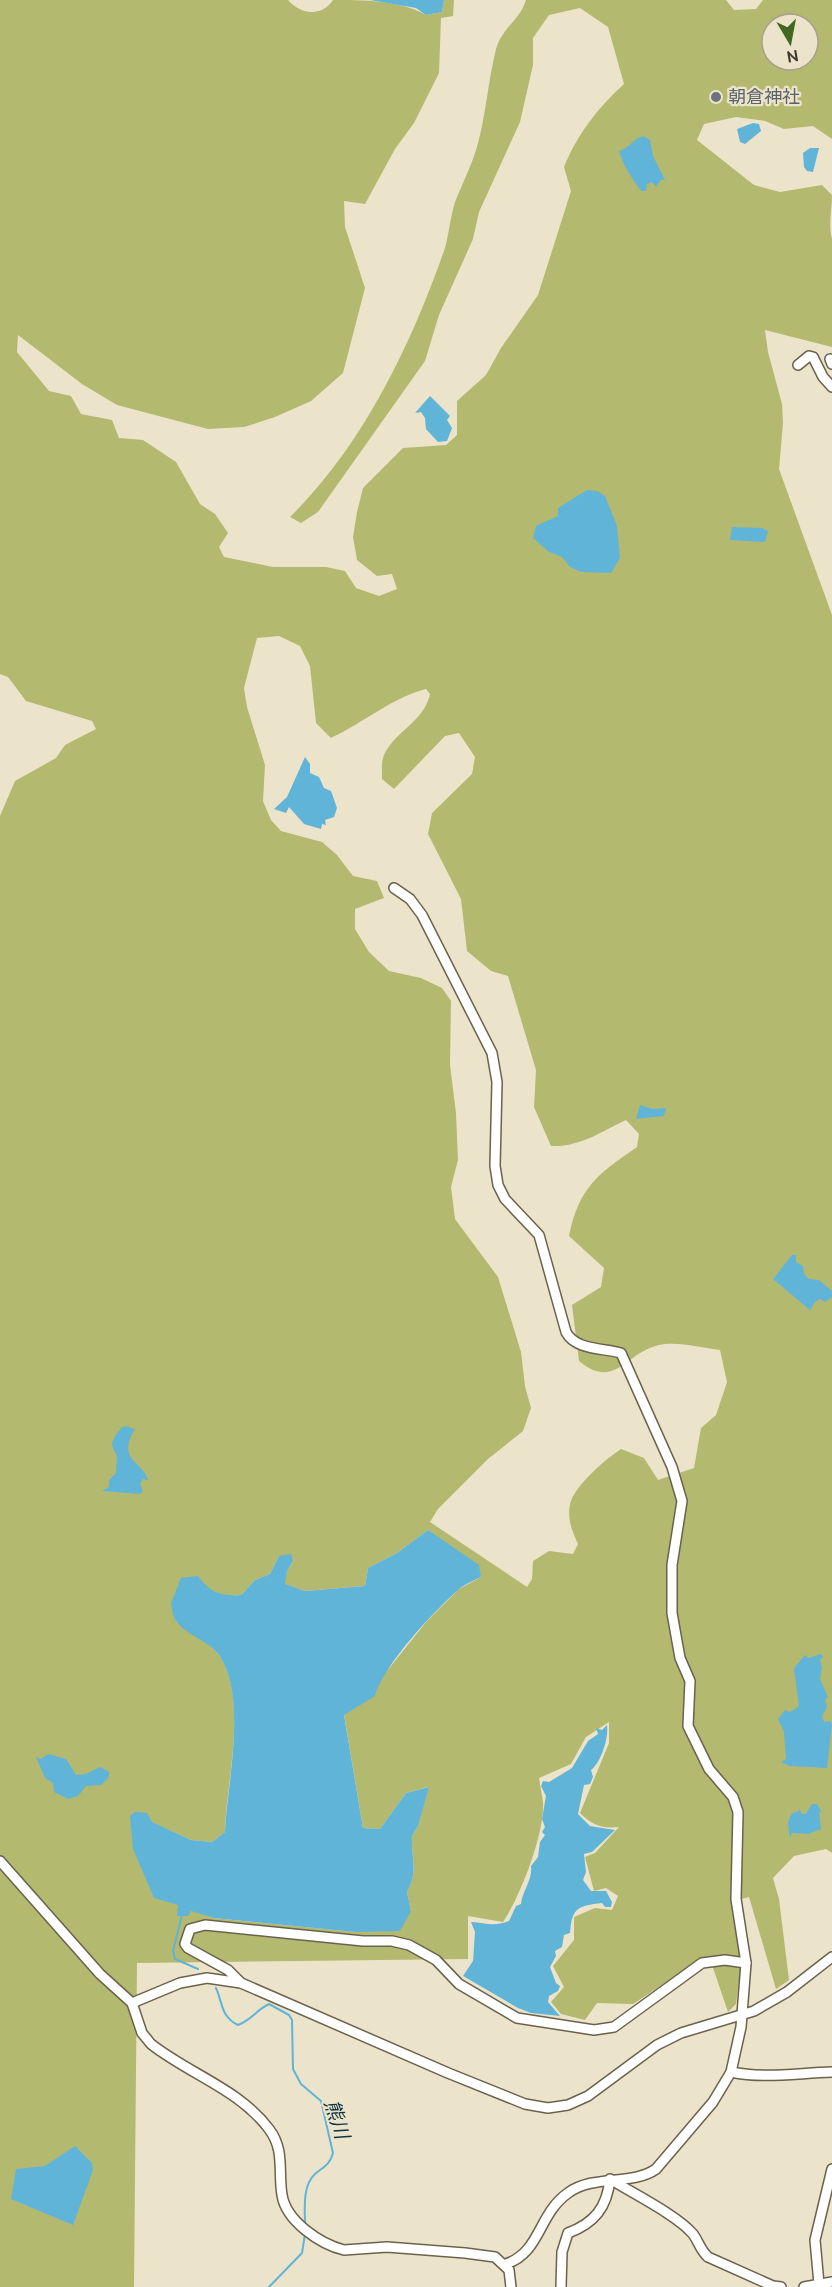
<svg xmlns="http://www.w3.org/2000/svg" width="832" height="2287" font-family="Ubuntu,'Noto Sans JP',sans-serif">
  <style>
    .forest { fill: #b4b970; fill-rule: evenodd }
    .water { fill: #60b4d8 }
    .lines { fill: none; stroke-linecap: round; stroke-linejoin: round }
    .stream { stroke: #60b4d8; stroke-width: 2 }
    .minor-casing { stroke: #6a624c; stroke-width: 12 }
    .minor { stroke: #fff; stroke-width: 9 }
    .worship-dot { fill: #6b7280; stroke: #ece4ca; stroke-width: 2 }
    .labels { text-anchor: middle; stroke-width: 4.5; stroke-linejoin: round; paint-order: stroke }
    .worship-label { font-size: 18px; fill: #5b616d; stroke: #ece4ca; text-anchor: start }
    .water-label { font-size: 20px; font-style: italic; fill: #0c3342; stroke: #ece4ca }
  </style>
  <rect width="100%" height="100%" fill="#ece4ca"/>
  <path class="forest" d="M0,0H288C300,14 321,18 333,0C362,0 400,0 426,15L442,12L444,0H454L453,16L441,18L439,73L414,123L395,149L365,204L344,201L345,227L365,288L343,373L311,401L275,417L244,427L208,429L117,405L82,384L18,335L17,352L49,391L71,396L81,414L112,420L119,438L143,440L176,462L200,504L215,514L228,533L219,547L224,557L273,567H326L345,571L356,588L379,596L397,589L392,574L377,576L357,560L353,537L357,512L363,488L403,448L446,445L457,435V401L486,375L501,348L538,295L571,191L564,167C578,133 597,109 624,84L608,27L580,8L549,15L533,38V65L520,122L479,212L473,239L439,315L425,361L318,512L301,523L290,517C363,445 410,347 444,251C449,235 450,218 455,202C462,184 471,167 477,147C486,115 488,81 496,49C502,28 520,20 526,0H726L734,10L756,9L763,0H832V139L813,126L784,129L765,121L736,117L704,124L697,140L754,185L780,192L822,185L832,195C832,211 828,224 832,239V347L765,330L768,352L782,404L783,423L779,469L832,615V1853L826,1849L794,1856L773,1878L779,1899L789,1980L776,1989L749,1897L731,1902L742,1955L736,2004L728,2012L710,1959L671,1979L633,2004L597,2003L585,2020L561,2014L551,2002L564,1987L553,1966L574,1940V1917L595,1908L612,1910L618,1896L606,1888L594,1891L585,1857L595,1853L619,1827C602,1829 592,1825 580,1813L609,1743V1722L586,1737L571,1764L539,1778C540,1786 542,1794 543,1802C545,1833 520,1897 503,1922L468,1916V1959L137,1963L134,2287H0V816L15,781L56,758L65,745L96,729L92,721L26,701L8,677L0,674ZM772,24H808V60H772ZM279,636L300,646L310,666L316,723L331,738C363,723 393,697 426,689L430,694C424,722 395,731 384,755C381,762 382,772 382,779L394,789L445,736L459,733L475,757L472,774L432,813L428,834L461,899L467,951L491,971L508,976L536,1070L534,1107L551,1146C581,1147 600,1132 626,1120L639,1134L637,1147C598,1174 579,1187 569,1236L604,1268L601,1287L572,1305L579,1361C615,1391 626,1352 659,1345C678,1341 701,1348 720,1350L727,1382L716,1415L701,1428L694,1468L658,1480L644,1458L621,1449C607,1458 574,1486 570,1504C567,1519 572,1531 578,1544L573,1554L549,1551L533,1561L532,1579L527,1587L430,1522L438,1509L488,1459L523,1431L531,1408L525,1386L521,1352L498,1277L455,1219L451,1187L458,1160L456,1113L450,1065L451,1001L442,988L421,978L389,971L369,952L355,929V909L384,898L377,881L353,876L337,855L322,842L281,831L271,820L263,801L265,765L247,707L244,688L257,638ZM428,1530L481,1577L459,1589L427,1621L378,1682L374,1696L344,1714L363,1828L380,1829L406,1793L428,1787L418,1826L412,1836C411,1860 419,1868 407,1892L411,1911L355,1932L214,1918L191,1910L178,1916L179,1905L147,1813L151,1822L191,1840L212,1842L225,1832C226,1782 249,1698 219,1655C210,1642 189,1631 176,1621L209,1590L222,1596L241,1595L255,1580L270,1574L279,1556L293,1561L287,1571L284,1584L305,1591L365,1586L368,1568L397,1553Z"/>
  <g class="water">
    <path d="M370,0H444L442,12L426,15L416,8Z"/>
    <path d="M753,123L759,124L761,131L745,144L740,142L737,129Z"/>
    <path d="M643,136L650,140L653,156L665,180H661L656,187L652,182L647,184L646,191H641C632,178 623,166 619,151C628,149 633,139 643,136Z"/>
    <path d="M810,148H819L813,172L807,171L804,167L803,153Z"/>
    <path d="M430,396L450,416L447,420L452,428L447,441L438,442L426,429L425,418L421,412L415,413Z"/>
    <path d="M587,490L597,491L605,496L617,526L620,558L611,573L581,572L570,567L562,557L549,552L533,538L536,526L558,516V508Z"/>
    <path d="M732,527L762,528L768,531L765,542L730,540Z"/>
    <path d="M305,757L310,764V773L319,777L324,788L331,791L337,808L334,817L325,820L326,825L322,824L321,829L304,824L289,807L286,813L274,809L287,797Z"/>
    <path d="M640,1105L653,1109L666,1108L664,1116L636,1119Z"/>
    <path d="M792,1255H796V1262L803,1266L804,1274L809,1279L819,1280L832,1291V1297L825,1302L820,1299L815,1302L810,1310L773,1279Z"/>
    <path d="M125,1426L135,1429C115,1460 145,1463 148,1480L143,1479L140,1484L143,1491L140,1494L102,1491L109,1487V1480L116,1473L117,1456C111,1444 110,1444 118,1432C120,1429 122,1427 125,1426Z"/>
    <path d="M428,1530L479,1565L481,1577C473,1581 463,1585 457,1591C433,1612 383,1666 375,1696L344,1715L363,1828L380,1829L406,1793L429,1787L418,1826L412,1836C411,1861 419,1868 407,1892L411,1911L400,1931L355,1932L214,1918L191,1911L188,1916H177L178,1905L154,1898L133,1849L130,1816L135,1812L147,1813L152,1822L191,1840L212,1842L225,1832C227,1784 248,1697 219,1655C209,1641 186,1635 176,1621C173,1617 172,1608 171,1603L181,1578L198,1576C211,1593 220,1596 241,1595L255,1580L270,1574L279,1556L291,1554L293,1561L287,1571L285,1584L305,1591L365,1586L368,1568L397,1553Z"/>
    <path d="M821,1654L823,1657L820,1660L822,1667L820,1679L828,1697L825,1700L827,1707L822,1716L824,1722L830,1721L832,1724L827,1768L790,1766L781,1762L786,1759L784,1732L778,1719L785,1710L790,1712L799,1706L794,1668L805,1655L809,1658Z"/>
    <path d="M607,1725C609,1737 601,1763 591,1770L593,1777L590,1784L584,1785L578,1814L590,1826L615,1830L592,1852L584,1854L586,1872L583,1880L591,1891H606L612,1902L611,1907H605L602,1903C578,1906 572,1907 570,1933L564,1935L562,1947L555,1951L556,1956L550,1967L556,1983L560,1986L558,1991L549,1996L548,2002L560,2016L531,2013L518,2008L463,1976L473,1961L475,1932L471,1922C486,1923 494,1927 509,1921L516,1906L521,1904C522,1892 533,1879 531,1866L538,1857L540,1842L545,1835L542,1832L545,1827L542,1819L546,1796L541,1786L543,1781L549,1782L572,1768L588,1741L598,1734L596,1728L602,1730Z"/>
    <path d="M48,1754L66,1759L76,1775L86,1774L100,1767L109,1772V1777L101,1785L86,1786L78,1796L68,1799L54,1792L53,1783L45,1778L36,1757L41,1759Z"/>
    <path d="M812,1804H817L822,1813L819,1812L821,1829L808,1834L792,1833L790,1838L788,1823L791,1814L799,1811V1808L802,1814H806Z"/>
    <path d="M75,2146L92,2163L93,2170L73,2225L11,2199L16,2169L45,2166Z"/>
  </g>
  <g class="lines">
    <g class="stream">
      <path d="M182,1915L173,1951L175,1959L198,1969"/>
      <path d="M216,1988C223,2004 221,2017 238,2025C252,2020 256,2010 269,2004L289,2015L292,2020L293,2069L301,2084L321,2101L333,2153C330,2165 323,2167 315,2174C302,2186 305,2209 305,2225"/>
      <path d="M269,2287L302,2253L305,2234"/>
    </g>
    <defs>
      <g id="minor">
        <path d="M830,359L832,364"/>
        <path d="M798,365L809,356L813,357L823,377L832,387"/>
        <path d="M394,888L410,899L422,915L492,1053L497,1082L495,1166L498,1185L505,1199L539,1235L566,1332C575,1350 603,1348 621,1353L672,1467L682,1501L672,1565V1613L680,1658L690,1681L688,1726L709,1769L733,1797L738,1812L736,1899L746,1963L741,2027L731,2072L713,2102L656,2169C632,2186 594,2174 568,2193C538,2214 541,2252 506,2264"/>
        <path d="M0,1861L100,1974L132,2003L142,2033L151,2044C189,2074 239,2089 269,2129C285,2150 278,2171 282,2195C286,2221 320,2244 344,2250L387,2247L465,2253L495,2257L509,2270L511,2287"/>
        <path d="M241,1983L228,1970L188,1948L185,1944L190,1929L205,1925L363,1941H392L409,1945L436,1960L459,1984L517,2018L594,2030L614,2027L702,1963L725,1960L746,1963"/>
        <path d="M132,2003L180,1983L207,1978L241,1983L448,2073L525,2104L548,2108L568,2105L588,2096L657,2045L681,2033L754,2011L787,1992L832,1957"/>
        <path d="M731,2072C765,2079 797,2073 832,2072"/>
        <path d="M819,2284L815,2240L832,2169"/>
        <path d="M561,2287L562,2252L568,2233C595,2223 607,2207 610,2179C632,2193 677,2215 693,2234C699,2242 700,2250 708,2257L773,2286L781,2287"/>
        <path d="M804,2287L832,2282"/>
      </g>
    </defs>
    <use href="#minor" class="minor-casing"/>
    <use href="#minor" class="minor"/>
  </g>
  <circle class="worship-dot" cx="716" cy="97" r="6"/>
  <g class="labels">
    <g class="worship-label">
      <text x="728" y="103">朝倉神社</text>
    </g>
    <g class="water-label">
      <text transform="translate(337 2119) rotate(72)" y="7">熊川</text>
    </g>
  </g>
  <g transform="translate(790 42) rotate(170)"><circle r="28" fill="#ece4ca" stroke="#a7a08d" stroke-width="1.5"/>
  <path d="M0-4.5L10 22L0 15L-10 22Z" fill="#426720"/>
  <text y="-9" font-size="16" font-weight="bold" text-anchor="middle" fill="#3f3b31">N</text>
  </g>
</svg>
